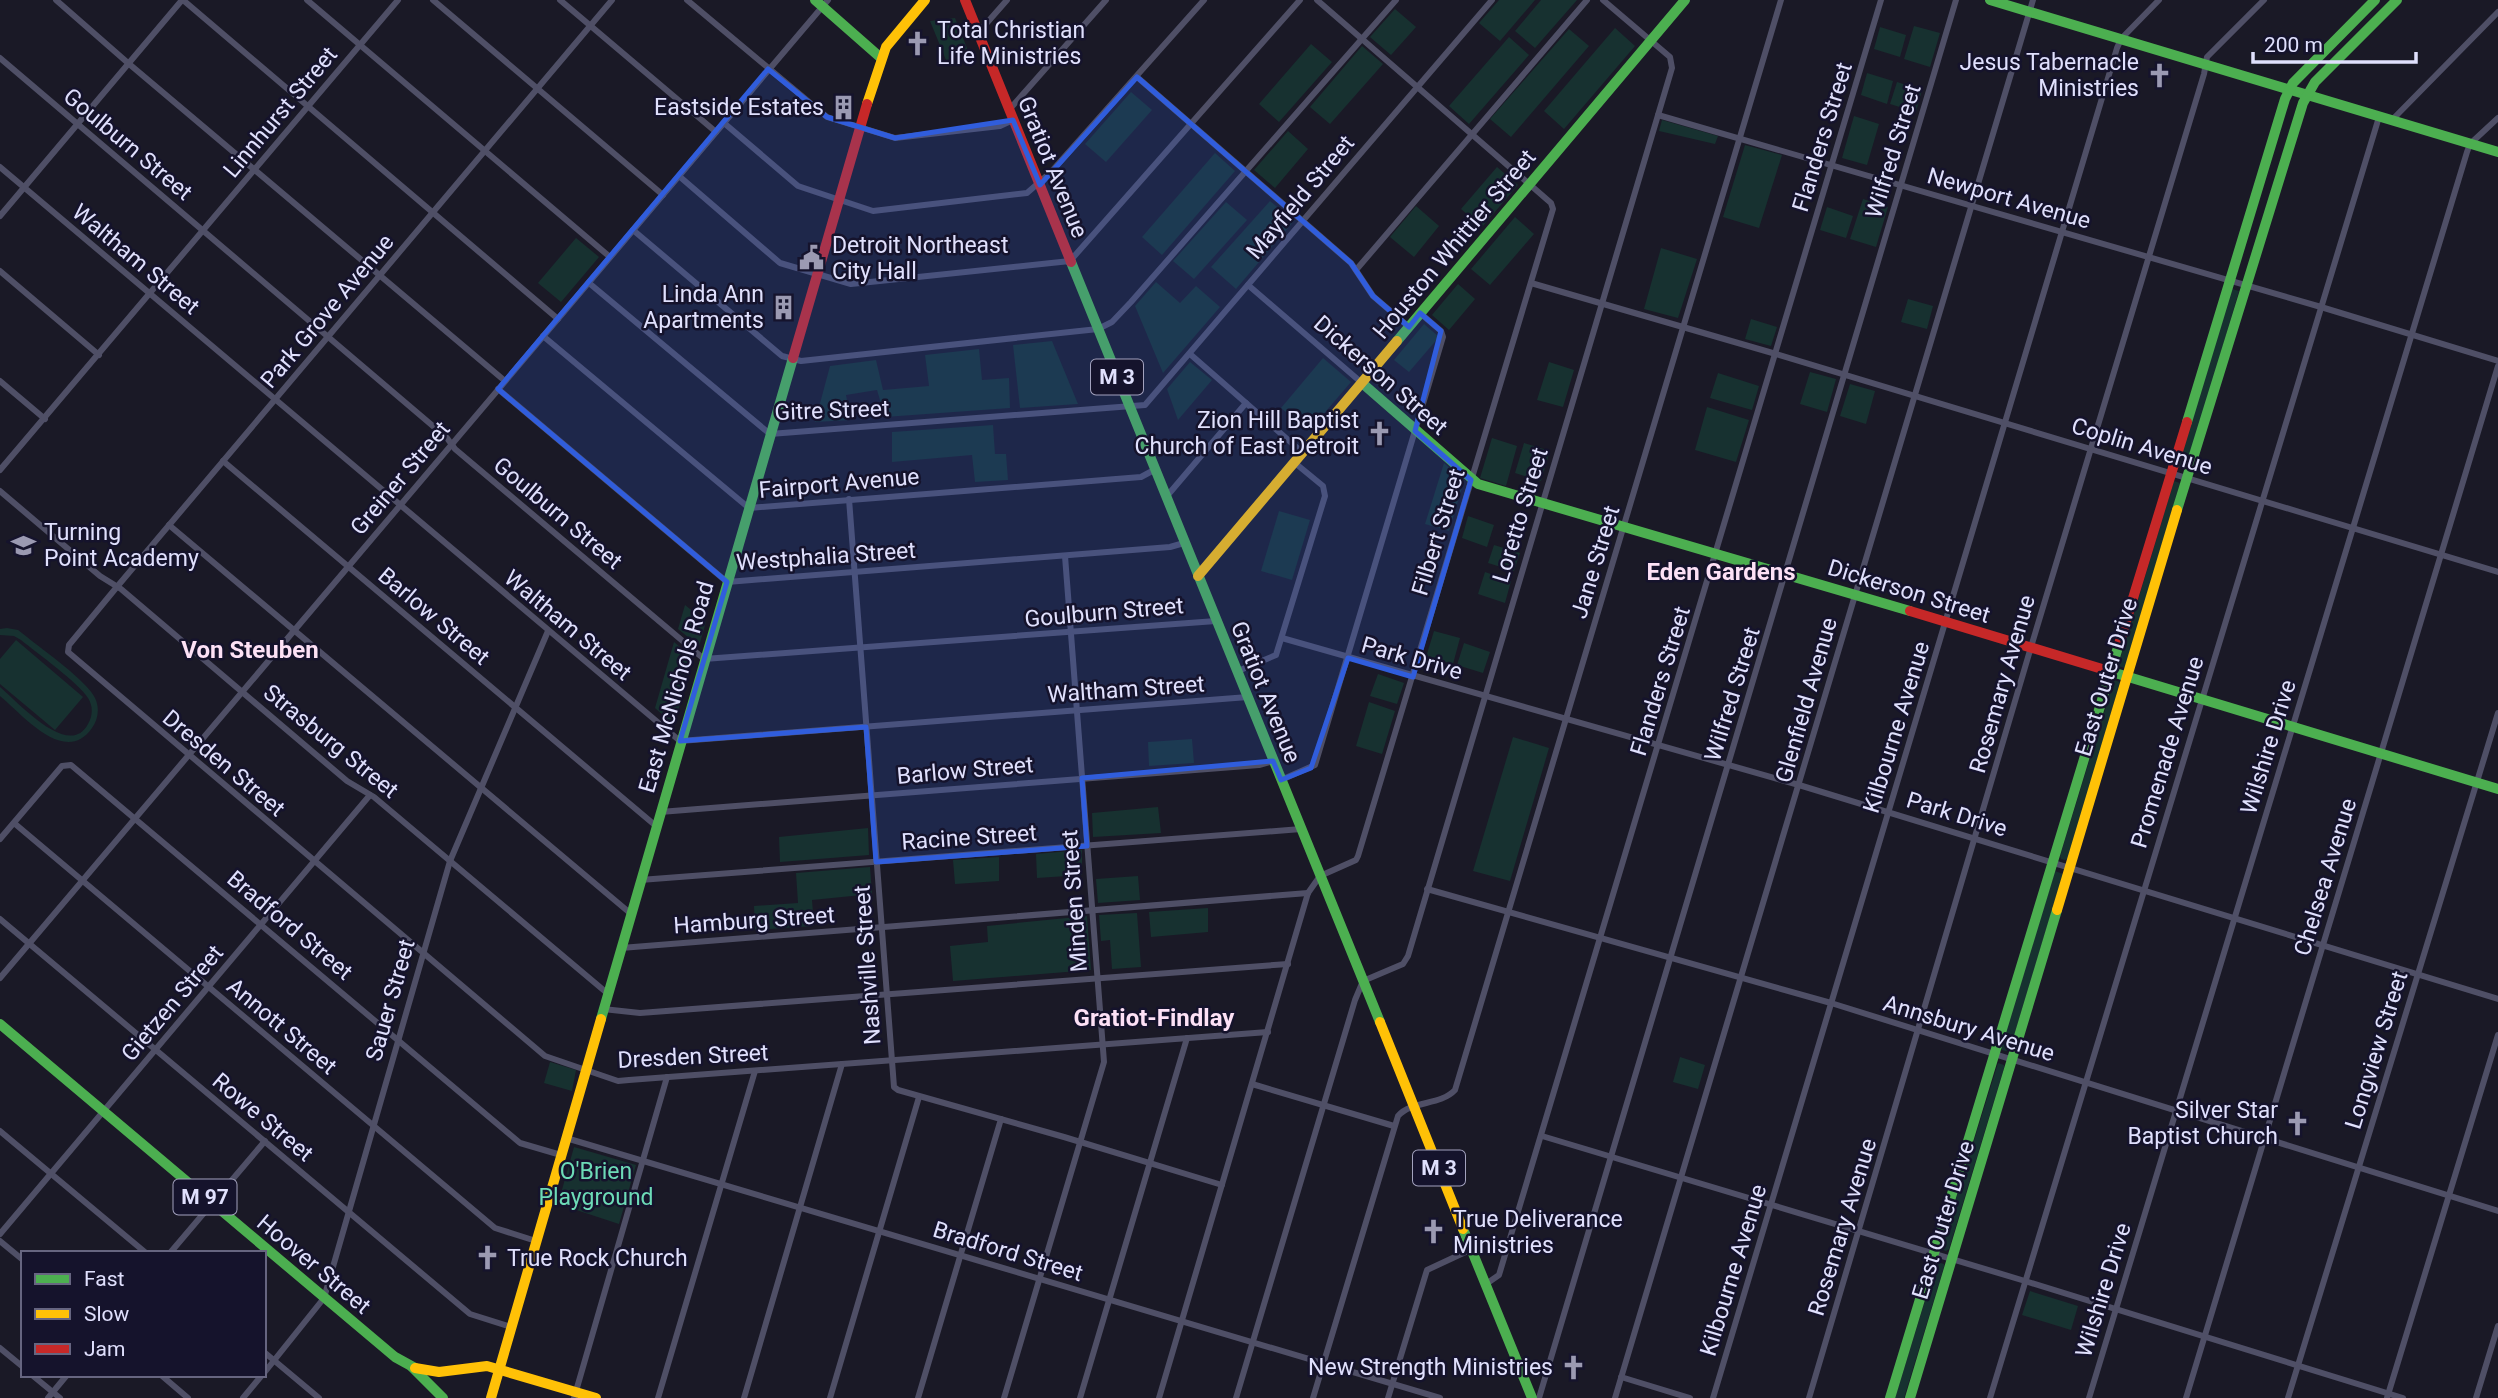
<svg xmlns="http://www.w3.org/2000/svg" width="2498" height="1398" font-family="Roboto,sans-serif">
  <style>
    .green { fill: #173130 }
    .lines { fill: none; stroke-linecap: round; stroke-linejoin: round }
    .street { stroke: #4f4f66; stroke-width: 6 }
    .fast { stroke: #4caf50; stroke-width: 10 }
    .slow { stroke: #ffc107; stroke-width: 10 }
    .jam { stroke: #c62828; stroke-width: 10 }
    .marked { fill: #305ddc; fill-opacity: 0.2; stroke: #305ddc; stroke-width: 5; stroke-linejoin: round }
    .labels { text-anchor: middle; stroke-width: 5; stroke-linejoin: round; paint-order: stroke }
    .shield { fill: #15132c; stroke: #a3a2be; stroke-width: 2 }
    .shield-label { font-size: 21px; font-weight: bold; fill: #e0e0fd }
    .poi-label { font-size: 23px; fill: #e0e0fd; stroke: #15132c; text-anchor: end }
    .street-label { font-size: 23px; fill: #e0e0fd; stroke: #15132c }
    .park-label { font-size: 23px; fill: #6ddbb7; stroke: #15132c }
    .neighbourhood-label { font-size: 24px; font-weight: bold; fill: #fde1f6; stroke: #15132c }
  </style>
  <rect width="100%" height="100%" fill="#1a1926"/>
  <g class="green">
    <path d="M1499,0H1535L1500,41L1479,23Z"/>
    <path d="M1541,0H1577L1535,48L1515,31Z"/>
    <path d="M1395,9L1416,27L1391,55L1370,37Z"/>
    <path d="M955,18L971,58L946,60L930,21Z"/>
    <path d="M1914,26L1940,33L1930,67L1904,59Z"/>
    <path d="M1880,27L1906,35L1900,57L1874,49Z"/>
    <path d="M1615,28L1635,46L1564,129L1544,111Z"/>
    <path d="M1569,29L1589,46L1511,137L1490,119Z"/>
    <path d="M1509,37L1529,55L1469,124L1449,106Z"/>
    <path d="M1311,44L1332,62L1279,122L1259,104Z"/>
    <path d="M1362,46L1383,64L1330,124L1310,107Z"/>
    <path d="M1867,73L1893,81L1887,104L1861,95Z"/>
    <path d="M1897,82L1922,90L1916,112L1890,104Z"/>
    <path d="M1131,92L1152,110L1106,162L1085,144Z"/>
    <path d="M1854,116L1879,124L1867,165L1842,158Z"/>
    <path d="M1662,120L1718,136L1715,144L1659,131Z"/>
    <path d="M1288,131L1308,149L1275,188L1254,170Z"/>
    <path d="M1745,145L1782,155L1759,228L1723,217Z"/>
    <path d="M1215,153L1235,171L1162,255L1142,237Z"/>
    <path d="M1497,167L1518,185L1482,227L1461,209Z"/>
    <path d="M1863,199L1888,207L1876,247L1850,239Z"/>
    <path d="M1270,201L1294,221L1236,289L1211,267Z"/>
    <path d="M1226,202L1247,220L1194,279L1173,261Z"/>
    <path d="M1416,206L1439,226L1414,257L1390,237Z"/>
    <path d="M1827,207L1853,216L1846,238L1820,230Z"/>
    <path d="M1515,217L1534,234L1490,285L1471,269Z"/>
    <path d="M576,238L599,257L561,302L538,283Z"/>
    <path d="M1661,248L1697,259L1678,318L1644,309Z"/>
    <path d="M1156,282L1180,303L1196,286L1220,307L1163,373L1135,306Z"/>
    <path d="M1458,284L1475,299L1449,330L1432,315Z"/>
    <path d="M2232,289L2239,291L2187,467L2183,469L2178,467V465Z"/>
    <path d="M1908,299L1933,306L1927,329L1901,322Z"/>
    <path d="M1751,319L1777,327L1771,346L1745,339Z"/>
    <path d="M1424,324L1439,337L1409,372L1394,360Z"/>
    <path d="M1052,341L1078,404L1020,408L1013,345Z"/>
    <path d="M979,349L982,380L1009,378L1010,408L885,417L877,390L846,395L851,420L815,422L830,366L876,360L883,390L929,386L925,355Z"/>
    <path d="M1323,358L1351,382L1309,431L1281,408Z"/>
    <path d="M1190,362L1212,380L1178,420L1167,389Z"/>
    <path d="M1549,362L1574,370L1563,407L1537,400Z"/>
    <path d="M1810,372L1836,379L1827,412L1800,404Z"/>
    <path d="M1718,373L1759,386L1752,410L1710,398Z"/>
    <path d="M1850,384L1875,391L1866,424L1840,416Z"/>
    <path d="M1707,407L1749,420L1736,462L1695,450Z"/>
    <path d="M993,425L995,454H1006L1008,480L975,482L972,455L892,462V432Z"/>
    <path d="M1492,438L1517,446L1506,486L1480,478Z"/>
    <path d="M1524,443L1550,451L1541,481L1515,473Z"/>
    <path d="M1444,463L1464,481L1449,531L1425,524Z"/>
    <path d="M2174,481L2180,483L2125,668L2118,666Z"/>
    <path d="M1279,511L1310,520L1292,580L1261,571Z"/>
    <path d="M1468,516L1494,525L1487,547L1462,538Z"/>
    <path d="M1494,545L1520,553L1514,571L1488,563Z"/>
    <path d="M1485,572L1511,581L1505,603L1478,594Z"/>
    <path d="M685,605L706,622L699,646L678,629Z"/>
    <path d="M7,628L18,630L27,637C43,650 87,681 95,698C100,708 98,720 92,728C65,767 22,714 0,696V687C18,702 69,760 88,724C93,715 93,706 88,698C79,683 37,653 21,640L14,636L0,635V629Z"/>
    <path d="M1434,631L1460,638L1453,664L1426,657Z"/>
    <path d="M16,640L83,697L55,730L0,684V659Z"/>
    <path d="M674,642L693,658L674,725L655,708Z"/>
    <path d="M1464,643L1490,652L1483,673L1457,665Z"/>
    <path d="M1378,674L1404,683L1397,704L1370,696Z"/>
    <path d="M2114,680L2120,682L2069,858L2065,860L2061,859L2060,856Z"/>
    <path d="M1369,702L1395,711L1382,754L1356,746Z"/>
    <path d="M1513,737L1549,748L1510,881L1473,871Z"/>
    <path d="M1192,739L1194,763L1149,766L1148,742Z"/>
    <path d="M1158,807L1161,833L1093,837L1092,813Z"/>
    <path d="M868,828L869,855L780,862L779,837Z"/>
    <path d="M1082,850V875L1037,878L1036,854Z"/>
    <path d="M999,857V881L955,884L953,860Z"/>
    <path d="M870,867L872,894L812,900L814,926L755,930L754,906L798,903L796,873Z"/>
    <path d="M2055,871L2063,874L2062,877L2010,1049L2006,1051L2002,1050L2001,1047Z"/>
    <path d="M1138,876L1140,900L1098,903L1096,879Z"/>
    <path d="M1208,908V932L1151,937L1149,912Z"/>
    <path d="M1137,913L1141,967L1112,969L1110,940L1101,941L1099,915Z"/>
    <path d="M1087,916L1091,970L953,981L950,946L988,942L987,926Z"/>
    <path d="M1680,1057L1705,1065L1698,1089L1673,1082Z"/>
    <path d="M550,1062L576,1070L572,1091L544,1083Z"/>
    <path d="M1998,1063L2004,1065V1068L1949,1249L1946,1251L1941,1249V1247Z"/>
    <path d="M574,1147L636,1165L619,1224L558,1204Z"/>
    <path d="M1937,1262L1944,1264V1267L1904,1398H1895Z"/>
    <path d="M2030,1291L2078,1306L2071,1330L2022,1315Z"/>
  </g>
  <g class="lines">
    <g class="street">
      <path d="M56,0L128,63L505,381"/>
      <path d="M183,0L558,319"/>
      <path d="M307,0L610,257"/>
      <path d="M433,0L663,195"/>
      <path d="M560,0L716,132"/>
      <path d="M612,0L116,588L69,645L68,652L545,1056L618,1081L629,1080L1268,1032"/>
      <path d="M687,0L827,117L895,138L1000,126L1013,120"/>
      <path d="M978,33L1007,0"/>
      <path d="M0,58L447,438L455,449L704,659L1216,621"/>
      <path d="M1137,77L1351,263L1373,296L1409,327"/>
      <path d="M1009,110L1106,0"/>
      <path d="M1658,115L2321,307L2498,361"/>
      <path d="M2391,121L2498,12"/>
      <path d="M724,123L798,186L873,211L1027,193L1051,172L1204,0"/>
      <path d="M0,167L680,741L1248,697"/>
      <path d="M679,176L780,263L851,284L1070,261L1300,0"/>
      <path d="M0,216L182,0"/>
      <path d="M633,230L782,356L801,361L1098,329L1112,322L1131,302L1396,0"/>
      <path d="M1356,270L1587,0"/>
      <path d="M0,271L99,355"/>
      <path d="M589,283L770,434L1145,405L1492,0"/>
      <path d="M1531,283L1776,354L2498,572"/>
      <path d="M1248,285L1362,383"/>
      <path d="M543,336L749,508L1141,477L1154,470"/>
      <path d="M1190,354L1303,453"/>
      <path d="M0,381L45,419"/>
      <path d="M498,389L727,582L1170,547L1184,543"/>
      <path d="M223,461L656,826"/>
      <path d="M0,470L398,0"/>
      <path d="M0,491L100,576L121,589L347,781L374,797L607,993"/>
      <path d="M1167,496L1246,403"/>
      <path d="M849,499L894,1087L898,1090L1064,1137L1222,1185"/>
      <path d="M169,525L630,913"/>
      <path d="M1282,638L1799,785L2498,999"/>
      <path d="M1238,671L1276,655L1325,496L1323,486L1295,463"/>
      <path d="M1281,780L1315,765L1443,337L1441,331L1420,313"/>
      <path d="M660,812L1259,765L1273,761"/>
      <path d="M14,823L495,1228L536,1241"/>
      <path d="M0,839L62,766L71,765L520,1143L561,1155"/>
      <path d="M640,880L1301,829"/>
      <path d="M1427,889L1831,1003L2498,1211"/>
      <path d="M0,919L470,1314L511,1327"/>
      <path d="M621,948L1308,893"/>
      <path d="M0,978L828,0"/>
      <path d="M603,1009L640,1013L1288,964"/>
      <path d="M1252,1084L1394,1126"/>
      <path d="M0,1131L146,1253"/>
      <path d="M1542,1136L2025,1281L2403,1398"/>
      <path d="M566,1138L1440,1398"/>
      <path d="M0,1234L370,795"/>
      <path d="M0,1241L23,1260"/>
      <path d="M170,1253L265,1141"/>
      <path d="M1486,1284L1499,1275L1881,0"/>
      <path d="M0,1348L23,1367"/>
      <path d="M264,1352L319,1398"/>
      <path d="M264,1373L324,1298L450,861L548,631"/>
      <path d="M32,1375L60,1398"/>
      <path d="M161,1375L188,1398"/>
      <path d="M1621,1377L1690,1398"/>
      <path d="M48,1398L67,1375"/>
      <path d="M243,1398L262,1375"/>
      <path d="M574,1398L667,1077"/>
      <path d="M658,1398L755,1071"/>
      <path d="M744,1398L842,1064"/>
      <path d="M830,1398L919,1097"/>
      <path d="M918,1398L1001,1119"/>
      <path d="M1004,1398L1104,1062L1065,556"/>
      <path d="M1080,1398L1187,1038"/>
      <path d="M1159,1398L1308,893L1320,876L1356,860L1358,856L1553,209L1551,203L1317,0"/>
      <path d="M1236,1398L1355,1000L1363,981L1403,964L1408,956L1672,68L1670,57L1603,0"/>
      <path d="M1313,1398L1398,1116C1412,1100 1440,1106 1455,1090L1781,0"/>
      <path d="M1388,1398L1427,1270L1472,1249"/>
      <path d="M1539,1398L1956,0"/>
      <path d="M1615,1398L2033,0"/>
      <path d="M1713,1398L2117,48L2121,39L2159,0"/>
      <path d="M1809,1398L2031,647L2204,74L2207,57L2264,0"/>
      <path d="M1990,1398L2379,117"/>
      <path d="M2089,1398L2467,152L2470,144L2498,118"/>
      <path d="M2186,1398L2498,366"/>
      <path d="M2288,1398L2498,713"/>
      <path d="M2387,1398L2498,1035"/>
      <path d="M2476,1398L2498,1326"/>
    </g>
    <g class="fast">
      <path d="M815,0L881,58"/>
      <path d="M1990,0L2498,152"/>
      <path d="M1071,262L1380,1022"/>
      <path d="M1397,341L1685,0"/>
      <path d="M1362,383L1478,484L1910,611"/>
      <path d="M2187,422L2285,99L2293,83L2375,0"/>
      <path d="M2177,510L2303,103L2315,82L2397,0"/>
      <path d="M2112,672L2498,789"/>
      <path d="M601,1019L793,358"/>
      <path d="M0,1024L395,1357L415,1368"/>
      <path d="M1463,1229L1532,1398"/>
      <path d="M412,1367L443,1398"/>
      <path d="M1890,1398L2119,644"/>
      <path d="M1910,1398L2057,910"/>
    </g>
    <g class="slow">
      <path d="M867,104L886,47L925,0"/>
      <path d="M1198,576L1397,341"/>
      <path d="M2057,910L2177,510"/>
      <path d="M1380,1022L1463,1229"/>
      <path d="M415,1368L439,1372L487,1366L596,1398"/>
      <path d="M491,1398L601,1019"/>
    </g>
    <g class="jam">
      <path d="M965,0L1071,262"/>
      <path d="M793,358L867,104"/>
      <path d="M1910,611L2112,672"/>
      <path d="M2119,644L2187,422"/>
    </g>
  </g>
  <path class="marked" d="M768,69L827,117L895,138L1013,120L1040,185L1137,77L1351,263L1373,296L1409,327L1420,313L1441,331L1415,431L1471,480L1413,677L1348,658L1311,768L1281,780L1273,761L1082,778L1087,846L876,862L866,727L680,741L727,582L498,389Z"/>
  <defs>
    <symbol id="church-bare" viewBox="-9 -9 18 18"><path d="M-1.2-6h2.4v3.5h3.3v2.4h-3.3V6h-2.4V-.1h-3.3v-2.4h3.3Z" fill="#9b9ab2" stroke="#15132c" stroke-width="2.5" paint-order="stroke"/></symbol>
    <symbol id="building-bare" viewBox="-9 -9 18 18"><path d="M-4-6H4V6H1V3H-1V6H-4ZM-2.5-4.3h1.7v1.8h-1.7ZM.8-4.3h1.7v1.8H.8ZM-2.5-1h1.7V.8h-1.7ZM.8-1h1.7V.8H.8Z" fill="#9b9ab2" stroke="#15132c" stroke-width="2.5" paint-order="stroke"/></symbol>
    <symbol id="civic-bare" viewBox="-9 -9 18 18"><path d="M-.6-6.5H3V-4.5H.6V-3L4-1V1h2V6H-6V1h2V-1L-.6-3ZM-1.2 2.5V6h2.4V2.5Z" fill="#9b9ab2" stroke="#15132c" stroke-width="2.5" paint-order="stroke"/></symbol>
    <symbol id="school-bare" viewBox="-9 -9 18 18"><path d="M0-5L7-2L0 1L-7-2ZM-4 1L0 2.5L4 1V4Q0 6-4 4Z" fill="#9b9ab2" stroke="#15132c" stroke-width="2.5" paint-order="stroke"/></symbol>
  </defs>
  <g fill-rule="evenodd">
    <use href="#church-bare" x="900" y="26" width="35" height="35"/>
    <use href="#church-bare" x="2142" y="58" width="35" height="35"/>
    <use href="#building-bare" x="826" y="90" width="35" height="35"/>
    <use href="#civic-bare" x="794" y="240" width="35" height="35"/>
    <use href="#building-bare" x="766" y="290" width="35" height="35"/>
    <use href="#church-bare" x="1362" y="416" width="35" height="35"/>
    <use href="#school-bare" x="6" y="528" width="35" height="35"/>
    <use href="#church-bare" x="2280" y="1106" width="35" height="35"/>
    <use href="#church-bare" x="1416" y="1214" width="35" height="35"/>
    <use href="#church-bare" x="470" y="1240" width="35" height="35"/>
    <use href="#church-bare" x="1556" y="1350" width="35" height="35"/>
  </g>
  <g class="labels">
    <g class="shield">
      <rect x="1091" y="359.5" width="52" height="35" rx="5"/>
      <rect x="1413" y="1150.5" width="52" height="35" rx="5"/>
      <rect x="173.5" y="1179.5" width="63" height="35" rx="5"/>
    </g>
    <g class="shield-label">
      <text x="1117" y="384">M 3</text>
      <text x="1439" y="1175">M 3</text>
      <text x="205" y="1204">M 97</text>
    </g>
    <g class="poi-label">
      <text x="937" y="38" text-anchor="start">Total Christian<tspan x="937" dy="26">Life Ministries</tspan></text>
      <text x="2139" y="70">Jesus Tabernacle<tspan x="2139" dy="26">Ministries</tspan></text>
      <text x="824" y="115">Eastside Estates</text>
      <text x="832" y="253" text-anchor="start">Detroit Northeast<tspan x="832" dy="26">City Hall</tspan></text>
      <text x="764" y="302">Linda Ann<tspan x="764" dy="26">Apartments</tspan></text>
      <text x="1359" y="428">Zion Hill Baptist<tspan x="1359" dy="26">Church of East Detroit</tspan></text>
      <text x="44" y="540" text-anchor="start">Turning<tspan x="44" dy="26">Point Academy</tspan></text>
      <text x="2278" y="1118">Silver Star<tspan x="2278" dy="26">Baptist Church</tspan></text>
      <text x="1453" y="1227" text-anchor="start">True Deliverance<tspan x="1453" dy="26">Ministries</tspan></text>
      <text x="507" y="1266" text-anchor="start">True Rock Church</text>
      <text x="1553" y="1375">New Strength Ministries</text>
    </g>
    <g class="street-label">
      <text transform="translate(280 112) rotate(-50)" y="8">Linnhurst Street</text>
      <text transform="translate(1822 137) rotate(-73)" y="8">Flanders Street</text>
      <text transform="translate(128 144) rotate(40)" y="8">Goulburn Street</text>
      <text transform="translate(1893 151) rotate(-73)" y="8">Wilfred Street</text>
      <text transform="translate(1053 167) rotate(68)" y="8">Gratiot Avenue</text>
      <text transform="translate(1300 197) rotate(-50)" y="8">Mayfield Street</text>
      <text transform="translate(2009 198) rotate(16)" y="8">Newport Avenue</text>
      <text transform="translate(1454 244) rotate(-50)" y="8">Houston Whittier Street</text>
      <text transform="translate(136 259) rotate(40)" y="8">Waltham Street</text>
      <text transform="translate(327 311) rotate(-50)" y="8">Park Grove Avenue</text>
      <text transform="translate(1381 375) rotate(41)" y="8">Dickerson Street</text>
      <text transform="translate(832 410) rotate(-2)" y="8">Gitre Street</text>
      <text transform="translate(2142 446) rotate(17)" y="8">Coplin Avenue</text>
      <text transform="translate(400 478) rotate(-50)" y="8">Greiner Street</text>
      <text transform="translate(839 483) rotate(-5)" y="8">Fairport Avenue</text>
      <text transform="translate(558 513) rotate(40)" y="8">Goulburn Street</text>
      <text transform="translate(1520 515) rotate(-73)" y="8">Loretto Street</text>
      <text transform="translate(1438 532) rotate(-73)" y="8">Filbert Street</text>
      <text transform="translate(826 556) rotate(-4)" y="8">Westphalia Street</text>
      <text transform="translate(1595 562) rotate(-73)" y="8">Jane Street</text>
      <text transform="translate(1909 591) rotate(17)" y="8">Dickerson Street</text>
      <text transform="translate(1104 612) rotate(-5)" y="8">Goulburn Street</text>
      <text transform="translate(434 616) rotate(40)" y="8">Barlow Street</text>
      <text transform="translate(568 625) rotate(40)" y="8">Waltham Street</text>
      <text transform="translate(1412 658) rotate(16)" y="8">Park Drive</text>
      <text transform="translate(2106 677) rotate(-73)" y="8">East Outer Drive</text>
      <text transform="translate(1660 681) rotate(-73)" y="8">Flanders Street</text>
      <text transform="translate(2002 684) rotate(-74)" y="8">Rosemary Avenue</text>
      <text transform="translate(676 687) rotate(-74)" y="8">East McNichols Road</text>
      <text transform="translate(1126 689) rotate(-4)" y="8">Waltham Street</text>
      <text transform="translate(1266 692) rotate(68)" y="8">Gratiot Avenue</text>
      <text transform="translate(1732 694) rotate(-73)" y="8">Wilfred Street</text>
      <text transform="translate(1806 700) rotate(-74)" y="8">Glenfield Avenue</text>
      <text transform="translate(1896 727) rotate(-73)" y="8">Kilbourne Avenue</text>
      <text transform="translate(331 741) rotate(39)" y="8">Strasburg Street</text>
      <text transform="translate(2268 747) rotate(-73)" y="8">Wilshire Drive</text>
      <text transform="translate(2167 752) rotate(-73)" y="8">Promenade Avenue</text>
      <text transform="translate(224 763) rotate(40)" y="8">Dresden Street</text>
      <text transform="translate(965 770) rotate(-5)" y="8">Barlow Street</text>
      <text transform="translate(1957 814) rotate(17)" y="8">Park Drive</text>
      <text transform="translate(969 837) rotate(-4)" y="8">Racine Street</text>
      <text transform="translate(2325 877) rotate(-73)" y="8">Chelsea Avenue</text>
      <text transform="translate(1074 901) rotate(-94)" y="8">Minden Street</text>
      <text transform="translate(754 920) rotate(-4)" y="8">Hamburg Street</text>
      <text transform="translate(290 925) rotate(40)" y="8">Bradford Street</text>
      <text transform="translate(867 965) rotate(-94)" y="8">Nashville Street</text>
      <text transform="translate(390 1000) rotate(-74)" y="8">Sauer Street</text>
      <text transform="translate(172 1003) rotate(-50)" y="8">Gietzen Street</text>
      <text transform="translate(282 1026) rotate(40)" y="8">Annott Street</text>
      <text transform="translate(1969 1028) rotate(17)" y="8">Annsbury Avenue</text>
      <text transform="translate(2376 1050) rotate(-73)" y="8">Longview Street</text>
      <text transform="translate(693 1056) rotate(-3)" y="8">Dresden Street</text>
      <text transform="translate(263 1117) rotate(40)" y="8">Rowe Street</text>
      <text transform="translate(1943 1220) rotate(-73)" y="8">East Outer Drive</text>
      <text transform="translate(1842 1227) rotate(-73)" y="8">Rosemary Avenue</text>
      <text transform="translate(1008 1251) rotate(17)" y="8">Bradford Street</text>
      <text transform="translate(314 1264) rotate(40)" y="8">Hoover Street</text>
      <text transform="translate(1733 1270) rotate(-73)" y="8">Kilbourne Avenue</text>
      <text transform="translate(2103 1290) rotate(-73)" y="8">Wilshire Drive</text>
    </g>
    <g class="park-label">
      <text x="596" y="1179">O'Brien<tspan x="596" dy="26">Playground</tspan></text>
    </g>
    <g class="neighbourhood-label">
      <text x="1721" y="580">Eden Gardens</text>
      <text x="250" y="658">Von Steuben</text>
      <text x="1154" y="1026">Gratiot-Findlay</text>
    </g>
  </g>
  <rect x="21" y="1251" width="245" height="126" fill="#15132c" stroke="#666580" stroke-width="2"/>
  <rect x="35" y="1274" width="35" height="10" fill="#4caf50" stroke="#666580" stroke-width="2"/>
  <text x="84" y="1286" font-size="21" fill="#e0e0fd">Fast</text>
  <rect x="35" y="1309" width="35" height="10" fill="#ffc107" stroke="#666580" stroke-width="2"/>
  <text x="84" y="1321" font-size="21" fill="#e0e0fd">Slow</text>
  <rect x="35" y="1344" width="35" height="10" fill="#c62828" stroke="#666580" stroke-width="2"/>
  <text x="84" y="1356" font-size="21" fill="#e0e0fd">Jam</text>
  <path d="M2253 52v10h163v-10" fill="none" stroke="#e0e0fd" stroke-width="3.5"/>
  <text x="2264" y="52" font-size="21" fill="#e0e0fd" stroke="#15132c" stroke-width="5" paint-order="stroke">200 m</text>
</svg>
